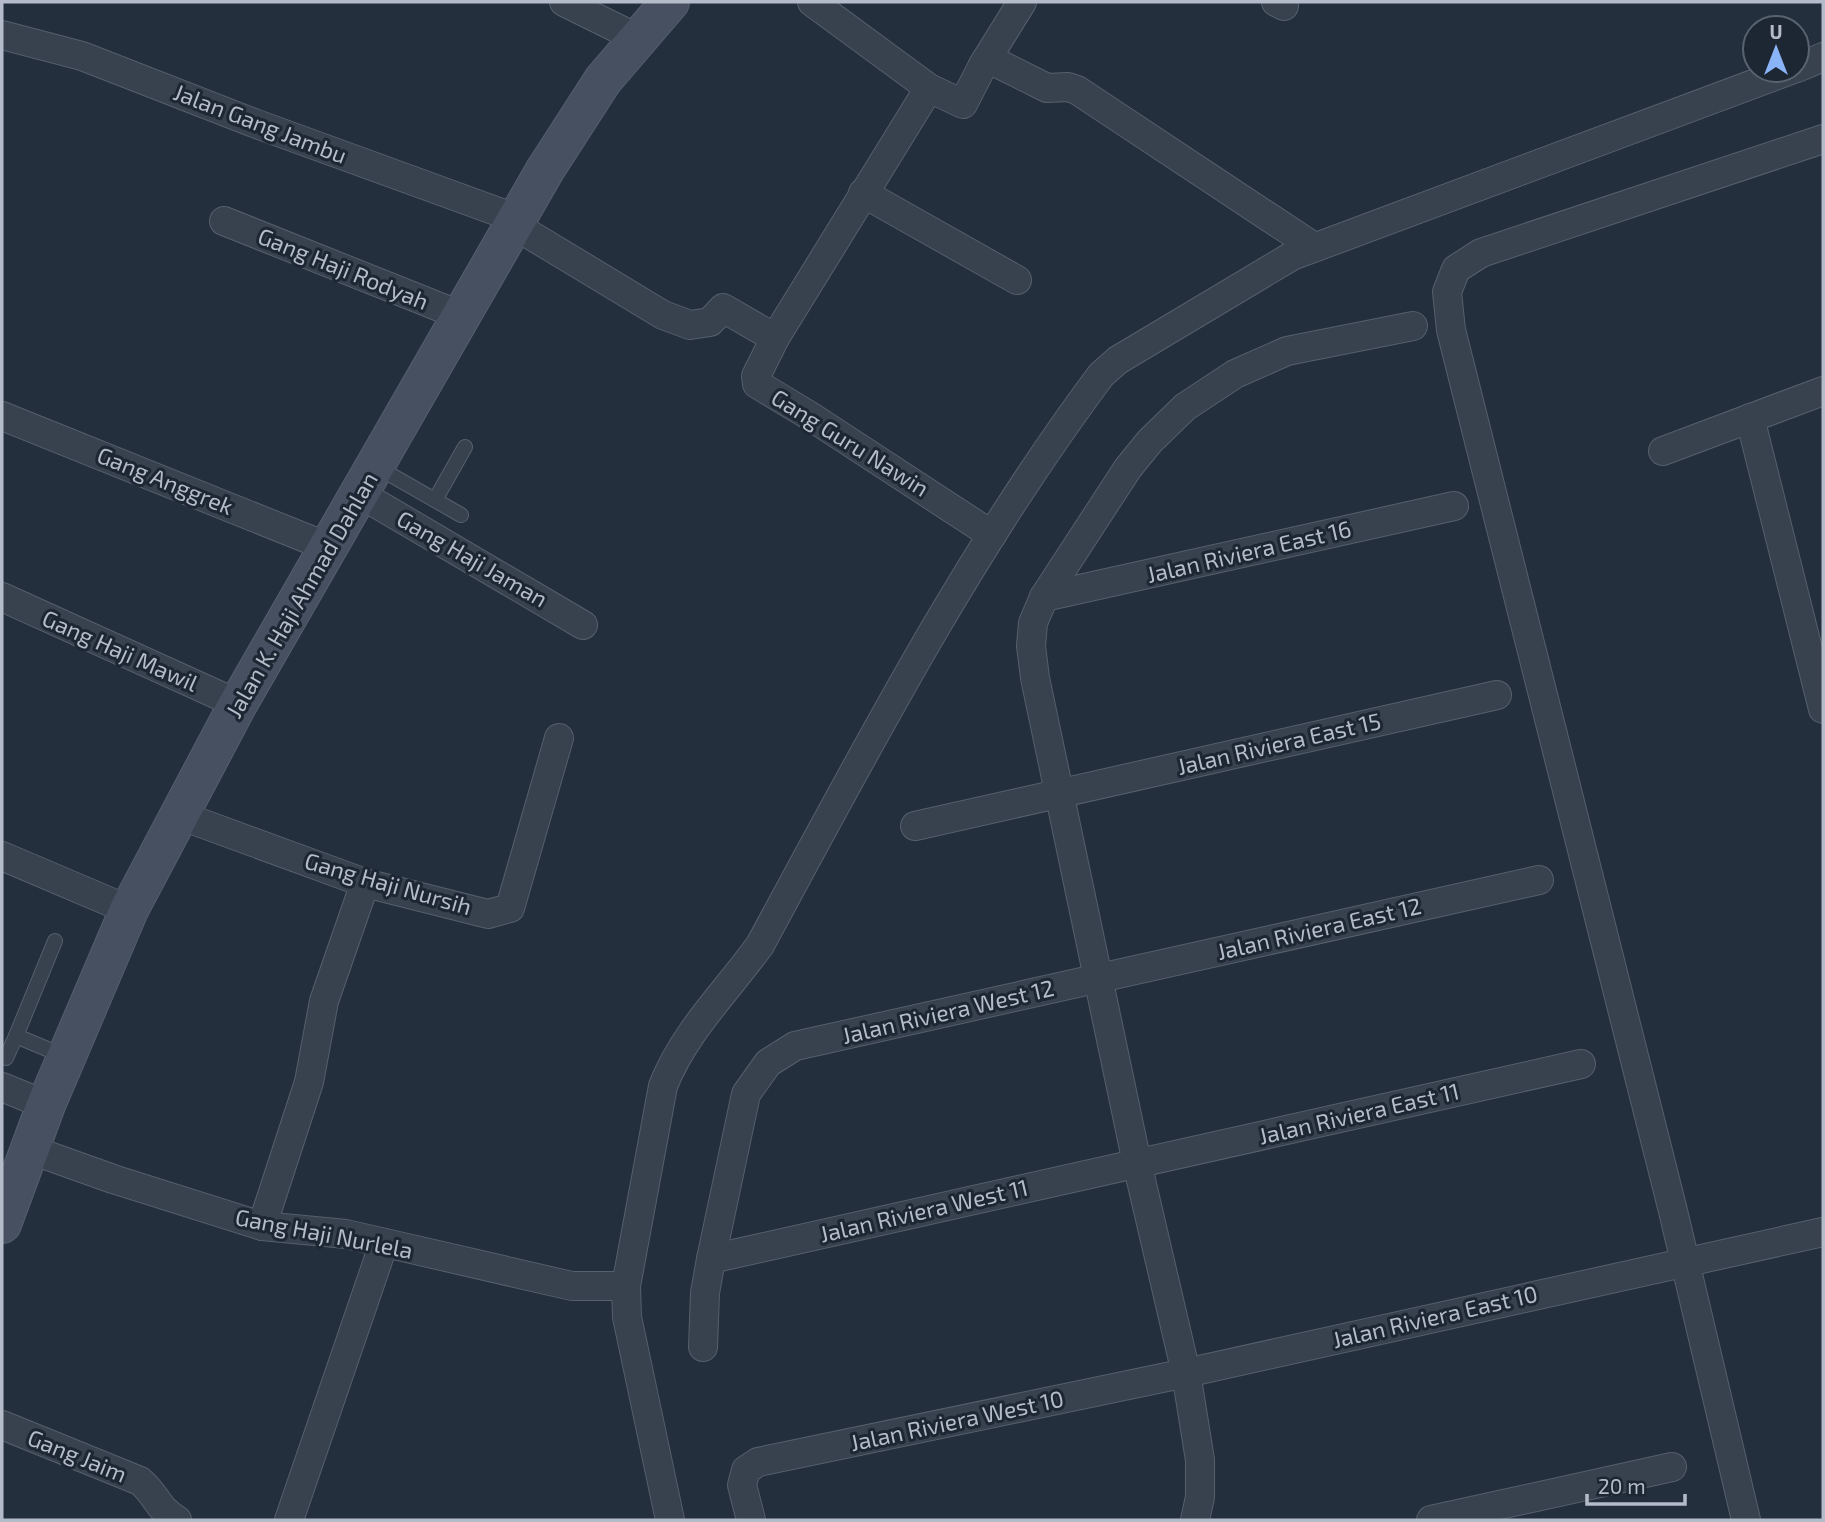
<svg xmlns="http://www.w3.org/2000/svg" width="1825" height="1522" font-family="'Exo 2',sans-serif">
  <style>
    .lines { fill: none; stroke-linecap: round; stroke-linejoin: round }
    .lane-casing { stroke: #565f6c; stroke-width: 16 }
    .street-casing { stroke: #565f6c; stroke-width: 30 }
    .secondary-casing { stroke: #565f6c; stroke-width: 40 }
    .lane { stroke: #38414e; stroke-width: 14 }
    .street { stroke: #38414e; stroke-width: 28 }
    .secondary { stroke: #465061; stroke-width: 38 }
    .labels { text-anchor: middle; stroke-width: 6; stroke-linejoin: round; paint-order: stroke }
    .street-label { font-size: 23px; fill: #b4bcc9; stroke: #1d2633 }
  </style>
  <rect width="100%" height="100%" fill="#242f3e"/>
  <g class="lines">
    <defs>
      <g id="lane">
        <path d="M377,467L461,515"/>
        <path d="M435,500L465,447"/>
        <path d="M55,941L16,1036L64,1056"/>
        <path d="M6,1058L16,1036"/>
      </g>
      <g id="street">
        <path d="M564,2L639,39"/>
        <path d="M812,2L929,88"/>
        <path d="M1276,2L1284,6"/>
        <path d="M2,35L82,56L254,123L518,219"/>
        <path d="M983,65L1022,2"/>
        <path d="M1797,68L1823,57"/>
        <path d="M863,193L1017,280"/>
        <path d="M224,221L462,316"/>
        <path d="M514,225L663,315L690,325L710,322L723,308L775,338"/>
        <path d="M2,416L328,547"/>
        <path d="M1750,418L1823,709"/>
        <path d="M1663,451L1823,391"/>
        <path d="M360,494L583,625"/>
        <path d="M992,535L810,416L757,384L756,376L775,338L929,88L963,104L983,65L988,61L997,63L1047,88L1068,87L1077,90L1314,247"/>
        <path d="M2,597L238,704"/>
        <path d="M1044,597L1454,506"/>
        <path d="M179,815L365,883L488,914L510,908L559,738"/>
        <path d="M915,826L1497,695"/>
        <path d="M2,856L129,910"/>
        <path d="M2,1087L46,1105"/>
        <path d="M29,1149L113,1179L262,1226L346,1234L572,1286H626"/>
        <path d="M262,1226L309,1082L324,1001L365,883"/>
        <path d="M711,1259L1581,1064"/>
        <path d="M703,1347L705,1293L711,1259L746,1094L768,1063L795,1046L1539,880"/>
        <path d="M2,1425L140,1481C157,1495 156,1507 177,1520"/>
        <path d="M289,1520L384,1243"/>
        <path d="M670,1520L627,1317L626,1286L663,1086C684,1032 727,991 760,945C865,751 968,553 1101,375L1118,360L1292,256L1791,70"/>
        <path d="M751,1520L742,1485L746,1470L758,1462L1186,1373L1823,1232"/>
        <path d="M1195,1520L1200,1497V1460L1186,1373L1137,1163L1035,678L1031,646L1033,623L1044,597L1128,468L1150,441L1185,407L1235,374L1287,351L1413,326"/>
        <path d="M1431,1520L1672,1467"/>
        <path d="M1746,1520L1673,1211L1451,330L1447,292L1456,269L1481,253L1823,139"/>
      </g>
      <path id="secondary" d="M2,1224L46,1105L129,910L238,704L545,170L603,80L670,2"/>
    </defs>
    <use href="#lane" class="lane-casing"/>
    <use href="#street" class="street-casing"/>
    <use href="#secondary" class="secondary-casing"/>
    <use href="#lane" class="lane"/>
    <use href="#street" class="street"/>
    <use href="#secondary" class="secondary"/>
  </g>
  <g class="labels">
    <g class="street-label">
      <text transform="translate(260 124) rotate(21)" y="8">Jalan Gang Jambu</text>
      <text transform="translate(343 269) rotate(22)" y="8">Gang Haji Rodyah</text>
      <text transform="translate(850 443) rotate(32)" y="8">Gang Guru Nawin</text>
      <text transform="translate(165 481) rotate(22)" y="8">Gang Anggrek</text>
      <text transform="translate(1249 552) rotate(-13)" y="8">Jalan Riviera East 16</text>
      <text transform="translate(472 559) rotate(30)" y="8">Gang Haji Jaman</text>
      <text transform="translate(302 595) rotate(-60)" y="8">Jalan K. Haji Ahmad Dahlan</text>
      <text transform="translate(120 651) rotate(24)" y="8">Gang Haji Mawil</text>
      <text transform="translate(1279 744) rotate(-13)" y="8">Jalan Riviera East 15</text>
      <text transform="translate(388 884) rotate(16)" y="8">Gang Haji Nursih</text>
      <text transform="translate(1319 929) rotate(-13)" y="8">Jalan Riviera East 12</text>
      <text transform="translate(948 1012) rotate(-13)" y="8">Jalan Riviera West 12</text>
      <text transform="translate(1359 1114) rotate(-13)" y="8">Jalan Riviera East 11</text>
      <text transform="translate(924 1211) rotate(-13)" y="8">Jalan Riviera West 11</text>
      <text transform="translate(324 1234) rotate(11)" y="8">Gang Haji Nurlela</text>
      <text transform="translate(1435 1317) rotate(-13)" y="8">Jalan Riviera East 10</text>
      <text transform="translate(957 1421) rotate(-12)" y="8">Jalan Riviera West 10</text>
      <text transform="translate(77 1456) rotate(22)" y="8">Gang Jaim</text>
    </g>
  </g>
  <rect width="1825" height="1522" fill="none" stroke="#b4bcc9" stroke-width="7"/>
  <g transform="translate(1776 49)"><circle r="33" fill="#1d2633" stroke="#59626f" stroke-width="2"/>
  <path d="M0-5L12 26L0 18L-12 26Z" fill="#8ab4f8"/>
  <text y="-10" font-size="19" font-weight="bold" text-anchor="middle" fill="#b4bcc9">U</text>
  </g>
  <path d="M1587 1494v10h98v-10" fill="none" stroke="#b4bcc9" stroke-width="3.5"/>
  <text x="1598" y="1494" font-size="21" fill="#b4bcc9" stroke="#1d2633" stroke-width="5" paint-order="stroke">20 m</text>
</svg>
